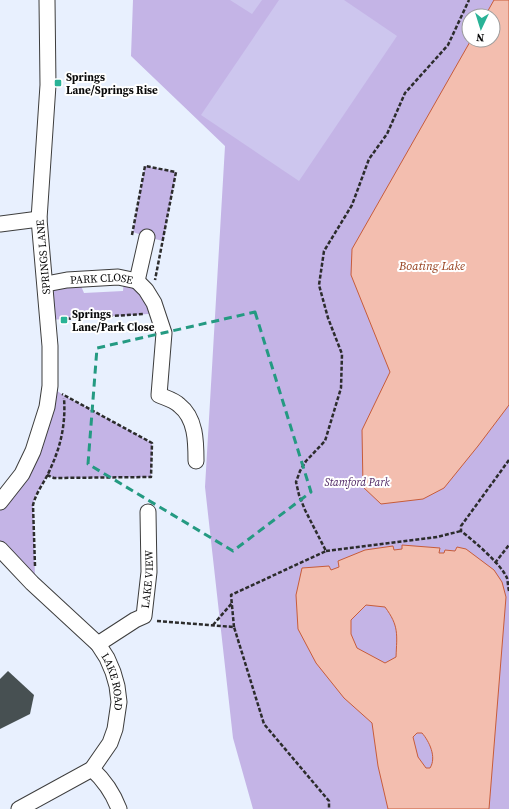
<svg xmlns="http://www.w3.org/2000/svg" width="509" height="809" font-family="'Source Serif 4',serif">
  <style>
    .green { fill: #c4b4e6; fill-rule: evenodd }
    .pitch { fill: #cdc6ee }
    .water { fill: #f3beaf; stroke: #c75c3a; fill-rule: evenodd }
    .building { fill: #475052 }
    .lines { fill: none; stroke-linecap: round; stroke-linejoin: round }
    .minor-casing { stroke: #3d3d3d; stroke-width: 17 }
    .path { stroke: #2c2c2c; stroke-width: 2.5; stroke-dasharray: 4 2; stroke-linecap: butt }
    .minor { stroke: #fff; stroke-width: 15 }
    .marked { fill: none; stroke: #249a82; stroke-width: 3; stroke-dasharray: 8 5; stroke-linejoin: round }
    .poi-dot { fill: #29b397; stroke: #fff; stroke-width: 1.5 }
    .labels { text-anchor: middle; stroke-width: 4; stroke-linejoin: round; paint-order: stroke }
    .poi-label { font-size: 11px; font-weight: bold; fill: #0a0a0a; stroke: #fff; text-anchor: start }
    .street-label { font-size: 11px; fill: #0a0a0a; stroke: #fff }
    .park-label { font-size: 11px; font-style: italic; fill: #471e5e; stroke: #fff }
    .water-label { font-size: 12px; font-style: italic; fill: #953d1a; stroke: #fff }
  </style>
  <rect width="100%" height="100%" fill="#e8f0fe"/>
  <g class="green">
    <path d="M133,0H509V809H253L233,738L205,487L225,146L131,56ZM469,16H493V40H469Z"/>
    <path d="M145,166L176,172L163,241L147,237L133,232Z"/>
    <path d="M124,278L137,281L158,315L148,314L48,320L46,284L78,279L84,293L123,291Z"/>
    <path d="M50,386L63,395L152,443L151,477L54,478L47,475L35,496L33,505L35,577L0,549V502L22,474Z"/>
  </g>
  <g class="pitch">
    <path d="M230,0H262L252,14Z"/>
    <path d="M279,0H344L397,36L299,181L201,115Z"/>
  </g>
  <g class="water">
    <path d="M494,0H509V405L478,446L444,488L423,499L381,504L363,487L362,430L390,372L351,275L352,249L471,40H493V16H485Z"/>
    <path d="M402,545L440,548L439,553H444L445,550L455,551L457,547L466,549L494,570L502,582L506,597L489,809H388L378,766L372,723L344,698L316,663L298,629L296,595L302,568L329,566L331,570L339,567L338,561L365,550L393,546L394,550L402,549ZM366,605L385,607C399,626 397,634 396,657L385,663L357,648L351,634V620ZM417,733H422C429,741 437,757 430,768H426L418,757L413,737Z"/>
  </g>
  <path class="building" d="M8,671L34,695L30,714L0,729V679Z"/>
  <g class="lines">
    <defs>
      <g id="minor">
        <path d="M0,224L39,219"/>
        <path d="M137,281L146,290L154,303L164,333L159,395C166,398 174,400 179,405C196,418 196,442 196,461"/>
        <path id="s1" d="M46,284L67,280L118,277L137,281L147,237"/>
        <path d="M0,502L22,474L33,451L47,407L50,386V346L39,219L48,85L47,0"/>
        <path id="s2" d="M0,549L32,583L98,644L107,658L113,672L117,686L119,702L115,729L110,743L92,769L19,809"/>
        <path id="s3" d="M98,644L135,620L144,616L149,572L148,512"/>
        <path d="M92,769C105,781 113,793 119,809"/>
      </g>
    </defs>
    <use href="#minor" class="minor-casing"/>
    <g class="path">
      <path d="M132,235L145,166L176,172L155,280"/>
      <path d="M61,319L144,314"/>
      <path d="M509,460L461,526V531C474,541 501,564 507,578C508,582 508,587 509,591"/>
      <path d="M47,475L54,478L151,477L152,443L62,394"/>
      <path d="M326,551L437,537L461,531"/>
      <path d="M495,563L509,545"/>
      <path d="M35,566L33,505C36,493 43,484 48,474C60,449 66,426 64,398"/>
      <path d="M157,621L234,627L264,724L329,801V809"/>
      <path d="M213,625L232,603"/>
      <path d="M234,627L231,595L326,551L305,510L299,495L296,482L300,471L306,461L325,441L341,388L342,354L328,318L319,285L324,251L352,205L369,159L387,134L405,93L448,45L469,0"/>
    </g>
    <use href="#minor" class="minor"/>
  </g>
  <path class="marked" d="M255,312L311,492L233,551L88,464L97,348Z"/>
  <g class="poi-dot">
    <rect x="54" y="79" width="8" height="8" rx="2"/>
    <rect x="60" y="316" width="8" height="8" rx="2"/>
  </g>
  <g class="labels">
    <g class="poi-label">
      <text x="66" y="81">Springs<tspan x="66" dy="13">Lane/Springs Rise</tspan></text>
      <text x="72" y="318">Springs<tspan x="72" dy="13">Lane/Park Close</tspan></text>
    </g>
    <g class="street-label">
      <text transform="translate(43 257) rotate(-95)" y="4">SPRINGS LANE</text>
      <text dy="4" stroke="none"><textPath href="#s1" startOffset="56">PARK CLOSE</textPath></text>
      <text dy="4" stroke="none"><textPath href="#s3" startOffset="91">LAKE VIEW</textPath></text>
      <text dy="4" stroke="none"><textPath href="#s2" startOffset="178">LAKE ROAD</textPath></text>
    </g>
    <g class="park-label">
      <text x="357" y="486">Stamford Park</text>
    </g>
    <g class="water-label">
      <text x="432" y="270">Boating Lake</text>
    </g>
  </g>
  <g transform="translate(481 28) rotate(184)"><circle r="19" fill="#ffffff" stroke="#9d9d9d"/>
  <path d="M0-3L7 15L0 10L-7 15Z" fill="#29b397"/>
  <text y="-6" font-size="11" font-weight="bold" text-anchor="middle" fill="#0a0a0a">N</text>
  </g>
</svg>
